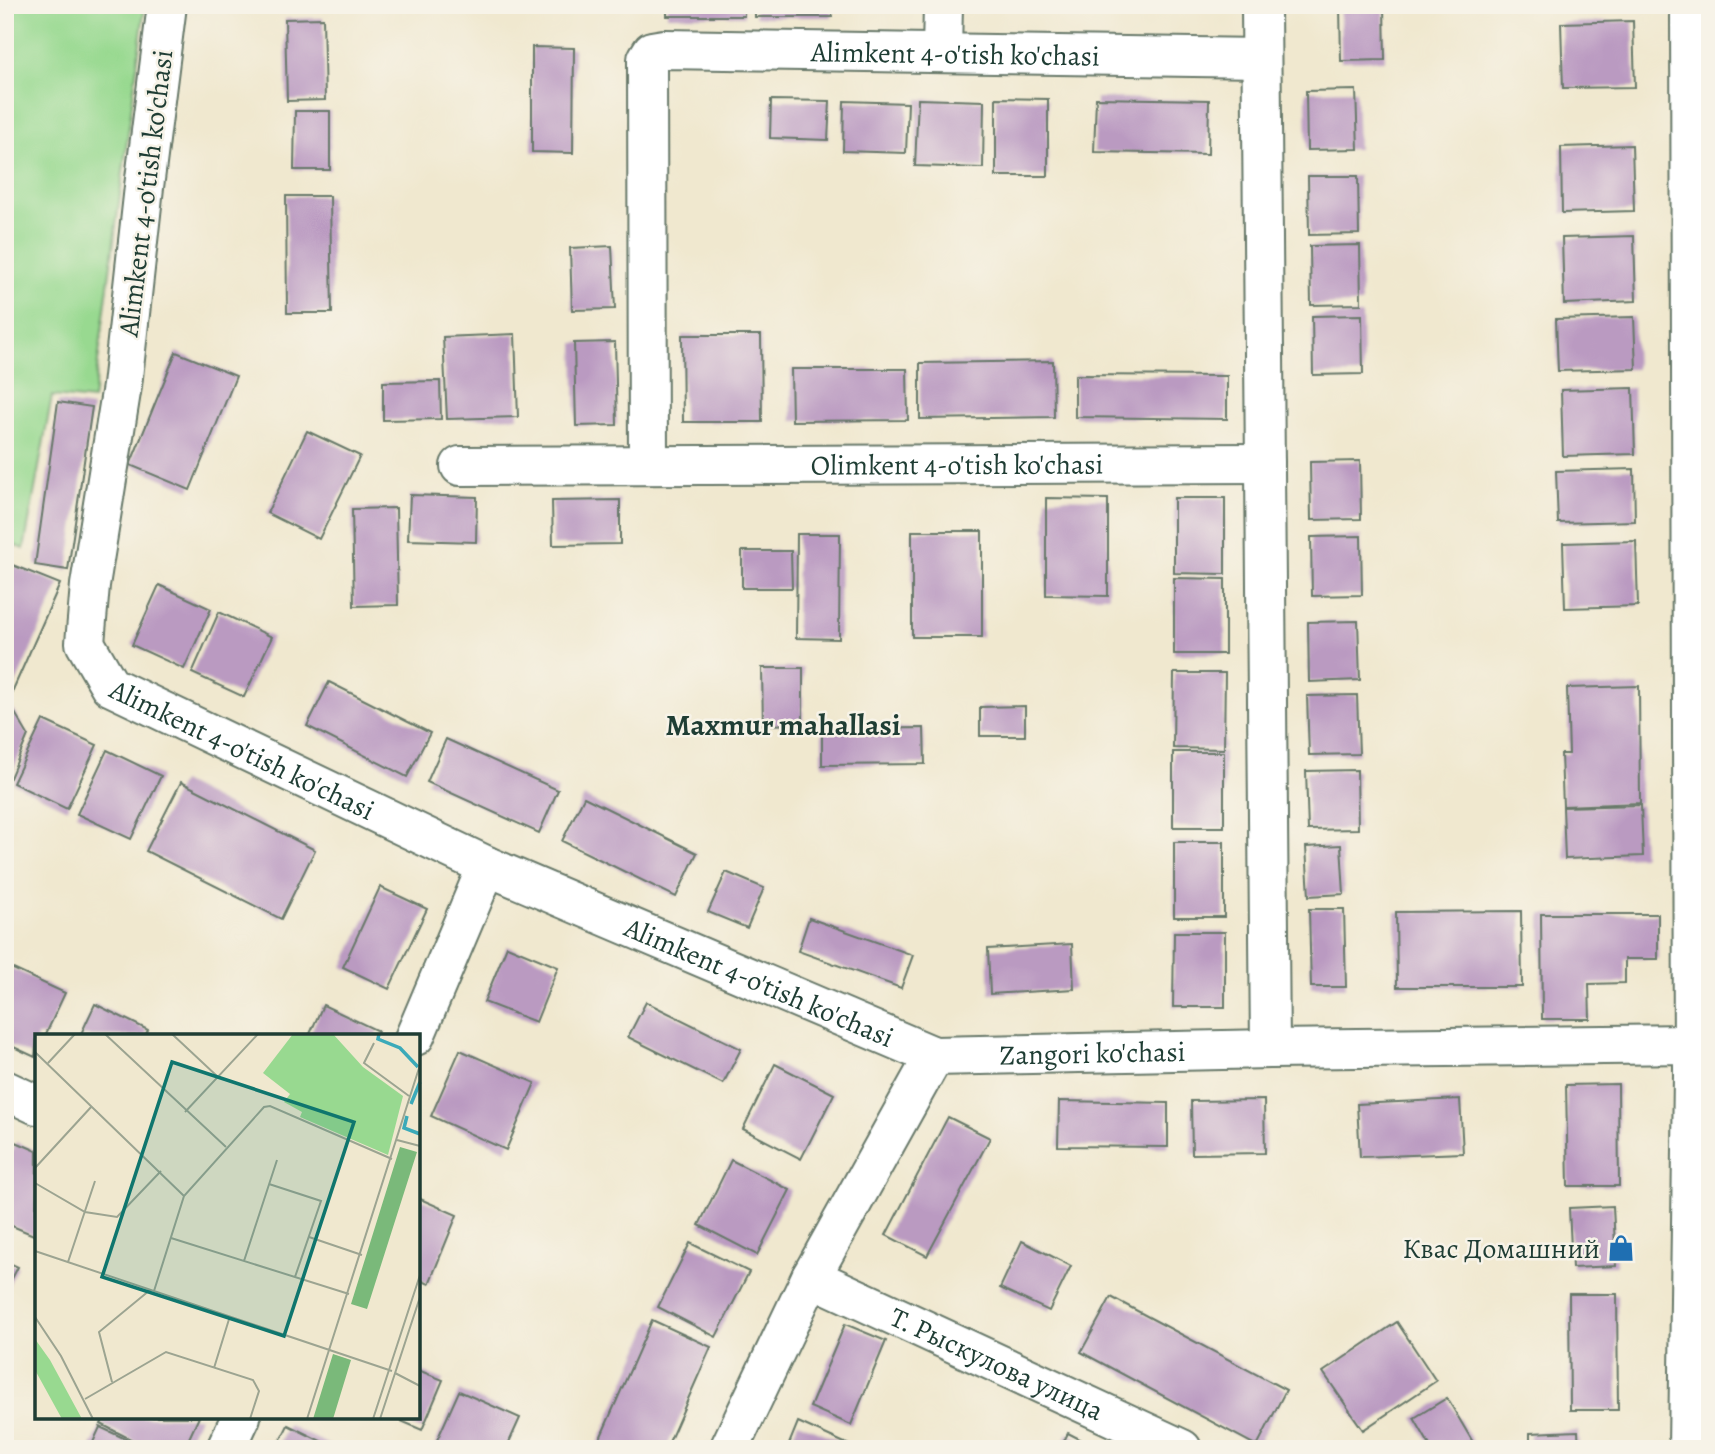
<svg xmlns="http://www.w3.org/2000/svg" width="1715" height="1454" font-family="Alegreya,serif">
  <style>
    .green { fill: #98d990; stroke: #5c8b62; stroke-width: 2 }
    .building { fill: #ba9ac1 }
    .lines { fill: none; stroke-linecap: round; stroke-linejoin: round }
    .minor-casing { stroke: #68796a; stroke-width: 42 }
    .minor { stroke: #fff; stroke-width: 38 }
    .labels { text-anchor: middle; stroke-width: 5; stroke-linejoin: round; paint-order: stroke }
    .street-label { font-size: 28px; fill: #1f3d34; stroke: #f7f3e8 }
    .poi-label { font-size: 28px; fill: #1f3d34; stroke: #f7f3e8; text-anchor: end }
    .neighbourhood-label { font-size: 30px; font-weight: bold; fill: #1f3d34; stroke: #f7f3e8 }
    .inset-river { fill: none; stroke: #3baab9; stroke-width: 3.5 }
    .inset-road { fill: none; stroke: #9ca491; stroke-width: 2 }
    .view { fill: #0f766e; fill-opacity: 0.15; stroke: #0f766e; stroke-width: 3.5 }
    .inset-edge { fill: none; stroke: #1f3d34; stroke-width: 3.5 }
  </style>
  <rect width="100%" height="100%" fill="#f7f3e8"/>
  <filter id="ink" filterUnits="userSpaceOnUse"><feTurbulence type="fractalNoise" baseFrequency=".0143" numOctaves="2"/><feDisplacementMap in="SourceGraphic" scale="14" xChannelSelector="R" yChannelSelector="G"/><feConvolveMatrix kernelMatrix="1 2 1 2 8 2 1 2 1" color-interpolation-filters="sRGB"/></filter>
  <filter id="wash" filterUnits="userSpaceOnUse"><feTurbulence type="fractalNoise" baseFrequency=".00686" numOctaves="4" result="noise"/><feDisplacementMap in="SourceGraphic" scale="28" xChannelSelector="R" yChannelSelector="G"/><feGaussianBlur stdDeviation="1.57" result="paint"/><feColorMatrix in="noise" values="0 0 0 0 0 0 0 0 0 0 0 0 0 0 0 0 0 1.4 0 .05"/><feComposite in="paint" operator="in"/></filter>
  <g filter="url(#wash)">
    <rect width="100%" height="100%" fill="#f0e8cf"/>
    <path class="green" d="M5,5H145L93,400L52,396L24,549L5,542Z"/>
    <g id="blocks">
      <g class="building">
        <rect x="667" y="5" width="77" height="11"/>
        <rect x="755" y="5" width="77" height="12"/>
        <rect x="1076" y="5" width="140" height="4"/>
        <path d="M1340,5H1384L1385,60L1341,61Z"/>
        <path d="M323,18L325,100L287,101L285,19Z"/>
        <path d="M1633,21L1635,87L1563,88L1561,23Z"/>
        <path d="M532,47L574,48L573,153L532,152Z"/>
        <path d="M1356,90L1358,149L1307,150L1306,91Z"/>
        <path d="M996,98L1048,99V176H996Z"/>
        <path d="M1096,98L1209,100L1208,154L1094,152Z"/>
        <path d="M918,99L984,101L983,168L915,166Z"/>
        <path d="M771,100L830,101L828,140L770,138Z"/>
        <path d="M844,101L908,103L906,153L843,151Z"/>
        <path d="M295,111H330V170H294Z"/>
        <path d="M1632,145L1634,211L1562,213L1561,147Z"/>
        <path d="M1308,176H1358L1359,234L1309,235Z"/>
        <path d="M286,196H330L332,313H287Z"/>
        <path d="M1634,236L1636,301L1564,304L1562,238Z"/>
        <path d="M1360,245L1361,304L1311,305L1310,246Z"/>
        <path d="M612,246L615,309L572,310L570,248Z"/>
        <path d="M1362,315L1363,374L1313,375L1312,316Z"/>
        <path d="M1634,317L1636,369L1558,371L1556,319Z"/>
        <path d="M515,334L518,417L447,419L443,337Z"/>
        <path d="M682,335H761L762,422H683Z"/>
        <path d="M615,342L617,425L576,426L574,343Z"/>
        <path d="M176,352L236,376L190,490L130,465Z"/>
        <path d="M1053,361L1054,417L920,419V363Z"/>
        <path d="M791,369H907L908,420L792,421Z"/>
        <path d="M1075,375L1227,376V419L1075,417Z"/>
        <path d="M440,381L441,419L383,420V382Z"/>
        <path d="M1633,388L1635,454L1563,456L1561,390Z"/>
        <path d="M58,402L92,407L68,570L35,565Z"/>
        <path d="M307,431L360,456L319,539L267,513Z"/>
        <path d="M1360,461L1361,519L1311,520L1310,462Z"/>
        <path d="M1634,469L1635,521L1558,523L1556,471Z"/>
        <path d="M410,495L477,497L476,542L408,540Z"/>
        <path d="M1046,498L1108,499V596L1046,595Z"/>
        <path d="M1174,498H1225V574L1174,573Z"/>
        <path d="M620,500V544L553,545L552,501Z"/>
        <path d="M396,508L398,605L354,606L352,509Z"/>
        <rect x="912" y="531" width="70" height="106"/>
        <path d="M797,534H840L839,639L796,638Z"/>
        <path d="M1361,536L1362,595L1312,596L1311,537Z"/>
        <path d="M1636,541L1638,606L1565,608L1563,543Z"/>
        <path d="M742,551H791L792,588H742Z"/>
        <path d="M5,562L60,584L8,701L28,735L10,778L5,782Z"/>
        <path d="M1174,578L1225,579V654H1174Z"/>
        <path d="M159,585L211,609L184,669L132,645Z"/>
        <path d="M219,612L272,637L244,697L192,673Z"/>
        <path d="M1358,621L1360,680L1309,682L1308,622Z"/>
        <path d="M762,668H803V724L763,725Z"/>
        <path d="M1174,673H1225L1224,749L1173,748Z"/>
        <path d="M329,682L430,733L407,777L307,726Z"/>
        <path d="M1639,686L1640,803L1563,806L1561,754H1569L1567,688Z"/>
        <path d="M1357,695L1359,754L1309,755L1307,696Z"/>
        <path d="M1025,706V736H980V707Z"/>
        <path d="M43,720L97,745L67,809L13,783Z"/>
        <path d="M924,728L925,764L822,765V729Z"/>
        <path d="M446,739L558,790L539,833L427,782Z"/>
        <path d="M107,750L161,776L131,839L77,814Z"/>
        <rect x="1173" y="752" width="51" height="75"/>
        <path d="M1357,770L1358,829L1308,830L1306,771Z"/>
        <path d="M181,782L315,850L281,919L146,851Z"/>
        <path d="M584,797L697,853L676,897L562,841Z"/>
        <path d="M1641,805L1643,856L1565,859L1563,807Z"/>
        <rect x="1174" y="842" width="50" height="75"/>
        <path d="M1341,845L1344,894L1309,896L1306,847Z"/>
        <path d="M726,872L764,888L747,928L708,912Z"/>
        <path d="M380,887L427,909L389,989L343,967Z"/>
        <path d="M1309,909H1344L1346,987H1311Z"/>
        <path d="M1521,911L1522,987H1397L1396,912Z"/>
        <path d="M1541,914H1658V959H1625V983L1589,984L1590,1019H1542Z"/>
        <path d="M809,918L913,955L901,988L798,951Z"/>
        <path d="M1174,932H1225V1007H1173Z"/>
        <path d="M1072,944L1074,989L990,994L988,949Z"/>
        <path d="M507,946L558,967L536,1022L484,1002Z"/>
        <path d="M11,968L65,993L45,1036H37L35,1057L5,1043V981Z"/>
        <path d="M646,1002L741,1049L723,1084L628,1037Z"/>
        <path d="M95,1004L148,1030L145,1036H80Z"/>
        <path d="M323,1005L378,1031L376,1036H309Z"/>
        <path d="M460,1050L535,1083L506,1150L431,1116Z"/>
        <path d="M775,1064L834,1094L801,1159L743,1129Z"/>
        <path d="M1618,1084L1619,1186H1568L1566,1085Z"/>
        <path d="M1460,1099L1463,1153L1360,1157L1357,1104Z"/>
        <path d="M1264,1100L1265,1153L1192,1154L1191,1101Z"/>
        <path d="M1059,1101L1168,1103V1147L1058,1146Z"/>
        <path d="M948,1117L990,1138L927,1256L886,1235Z"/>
        <path d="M16,1142L37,1151L36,1236L5,1223V1166Z"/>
        <path d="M731,1160L790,1190L757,1255L699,1225Z"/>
        <path d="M418,1198L457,1215L429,1284L418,1279Z"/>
        <path d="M1613,1206L1616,1266L1572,1268L1569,1208Z"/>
        <path d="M1022,1241L1071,1266L1049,1311L1000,1288Z"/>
        <path d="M690,1243L749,1272L716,1337L658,1307Z"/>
        <path d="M5,1261L18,1267L5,1292Z"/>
        <path d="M1569,1294H1617L1618,1410H1570Z"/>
        <path d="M1111,1297L1286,1390L1257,1446L1081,1352Z"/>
        <path d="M652,1320L711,1347L666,1449H611L598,1443Z"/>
        <path d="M1397,1322L1436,1381L1363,1430L1323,1372Z"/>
        <path d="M845,1324L886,1341L851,1425L810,1407Z"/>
        <path d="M418,1370L443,1380L422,1430L392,1417H418Z"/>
        <path d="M459,1391L520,1418L506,1449H433Z"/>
        <path d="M1447,1398L1477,1449H1432L1414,1418Z"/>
        <path d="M105,1417H199L184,1449H150L101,1424Z"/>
        <path d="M798,1422L858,1449H787Z"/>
        <path d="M288,1425L337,1449H276Z"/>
        <path d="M100,1427L147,1449H90Z"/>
        <path d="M1578,1431L1579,1449H1530V1433Z"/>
        <path d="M1068,1433L1099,1449H1060Z"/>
      </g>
    </g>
  </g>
  <g filter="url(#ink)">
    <use href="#blocks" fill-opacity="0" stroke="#68796a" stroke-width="2"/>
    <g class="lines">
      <defs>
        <g id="minor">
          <path id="s1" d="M167,5L144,187L122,386L90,585L85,643L110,686L487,866L934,1056L1270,1049L1693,1044"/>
          <path d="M1261,5L1270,1049"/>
          <path d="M942,52L943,5"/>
          <path id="s2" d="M648,465L647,59L652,51L664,49L1261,58"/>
          <path id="s3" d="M460,466L1265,463"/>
          <path d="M415,1036L487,866"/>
          <path d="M5,1090L37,1105"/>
          <path id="s4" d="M811,1277L1182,1449"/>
          <path d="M226,1449L241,1417"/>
          <path d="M729,1449L811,1277L934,1056"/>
          <path d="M1688,1449L1693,1075L1690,5"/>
        </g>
      </defs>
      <use href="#minor" class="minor-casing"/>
      <use href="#minor" class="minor"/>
    </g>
  </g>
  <defs>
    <symbol id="shop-bare" viewBox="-9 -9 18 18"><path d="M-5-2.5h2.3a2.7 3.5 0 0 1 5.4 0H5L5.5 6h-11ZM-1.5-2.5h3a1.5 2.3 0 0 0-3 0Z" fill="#1f6fb2" stroke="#f7f3e8" stroke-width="2.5" paint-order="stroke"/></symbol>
  </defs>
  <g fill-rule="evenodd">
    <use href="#shop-bare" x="1602" y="1229" width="38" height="38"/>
  </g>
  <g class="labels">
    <g class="street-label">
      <text dy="10" stroke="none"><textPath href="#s2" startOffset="719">Alimkent 4-o'tish ko'chasi</textPath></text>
      <text transform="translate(145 193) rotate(-83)" y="10">Alimkent 4-o'tish ko'chasi</text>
      <text dy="10" stroke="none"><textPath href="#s3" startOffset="497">Olimkent 4-o'tish ko'chasi</textPath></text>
      <text dy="10" stroke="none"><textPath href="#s1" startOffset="840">Alimkent 4-o'tish ko'chasi</textPath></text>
      <text dy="10" stroke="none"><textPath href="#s1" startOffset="1407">Alimkent 4-o'tish ko'chasi</textPath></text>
      <text dy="10" stroke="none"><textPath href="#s1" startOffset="1755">Zangori ko'chasi</textPath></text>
      <text dy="10" stroke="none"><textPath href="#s4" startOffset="205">Т. Рыскулова улица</textPath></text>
    </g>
    <g class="poi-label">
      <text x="1600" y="1258">Квас Домашний</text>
    </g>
    <g class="neighbourhood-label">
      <text x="783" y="735">Maxmur mahallasi</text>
    </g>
  </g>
  <g transform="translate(35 1034)">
    <rect width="385" height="385" fill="#f0e8cf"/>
    <path d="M258,0H298L328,33L368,62L353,121L265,83L267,78L249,68L255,60L228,39ZM0,305L15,326L47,385H27L0,336Z" fill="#98d990"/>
    <path d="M365,113L382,118L332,275L316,270ZM298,320L316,326L298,385H278Z" fill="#7ab97a"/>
    <path class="inset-river" d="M344,0L343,5L365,14L383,33M376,70L385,48M372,82L369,94L385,100"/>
    <path class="inset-road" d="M70,0L191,113M137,0L183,43M339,9L329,29L374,62M0,18L149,162M13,29L40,0M150,78L223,0M362,106L385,112M0,134L57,72M0,149L50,178L82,183L126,137M234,150L286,167L260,243M274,203L327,221M136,204L314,260M0,217L357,337M209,227L242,126M33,228L60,147M119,257L149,162L229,73L235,72L357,125M0,283L26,322L58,385M179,334L195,282M360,339L385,352M77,348L64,298L115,256M50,365L131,318L218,346L224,357L215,385M272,385L385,31M338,385L385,241M345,385L385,263"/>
    <path class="view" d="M137,28L319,88L249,302L67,243Z"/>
    <rect width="385" height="385" class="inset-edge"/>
  </g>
  <rect width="1715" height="1454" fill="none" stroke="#f7f3e8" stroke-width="28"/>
</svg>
